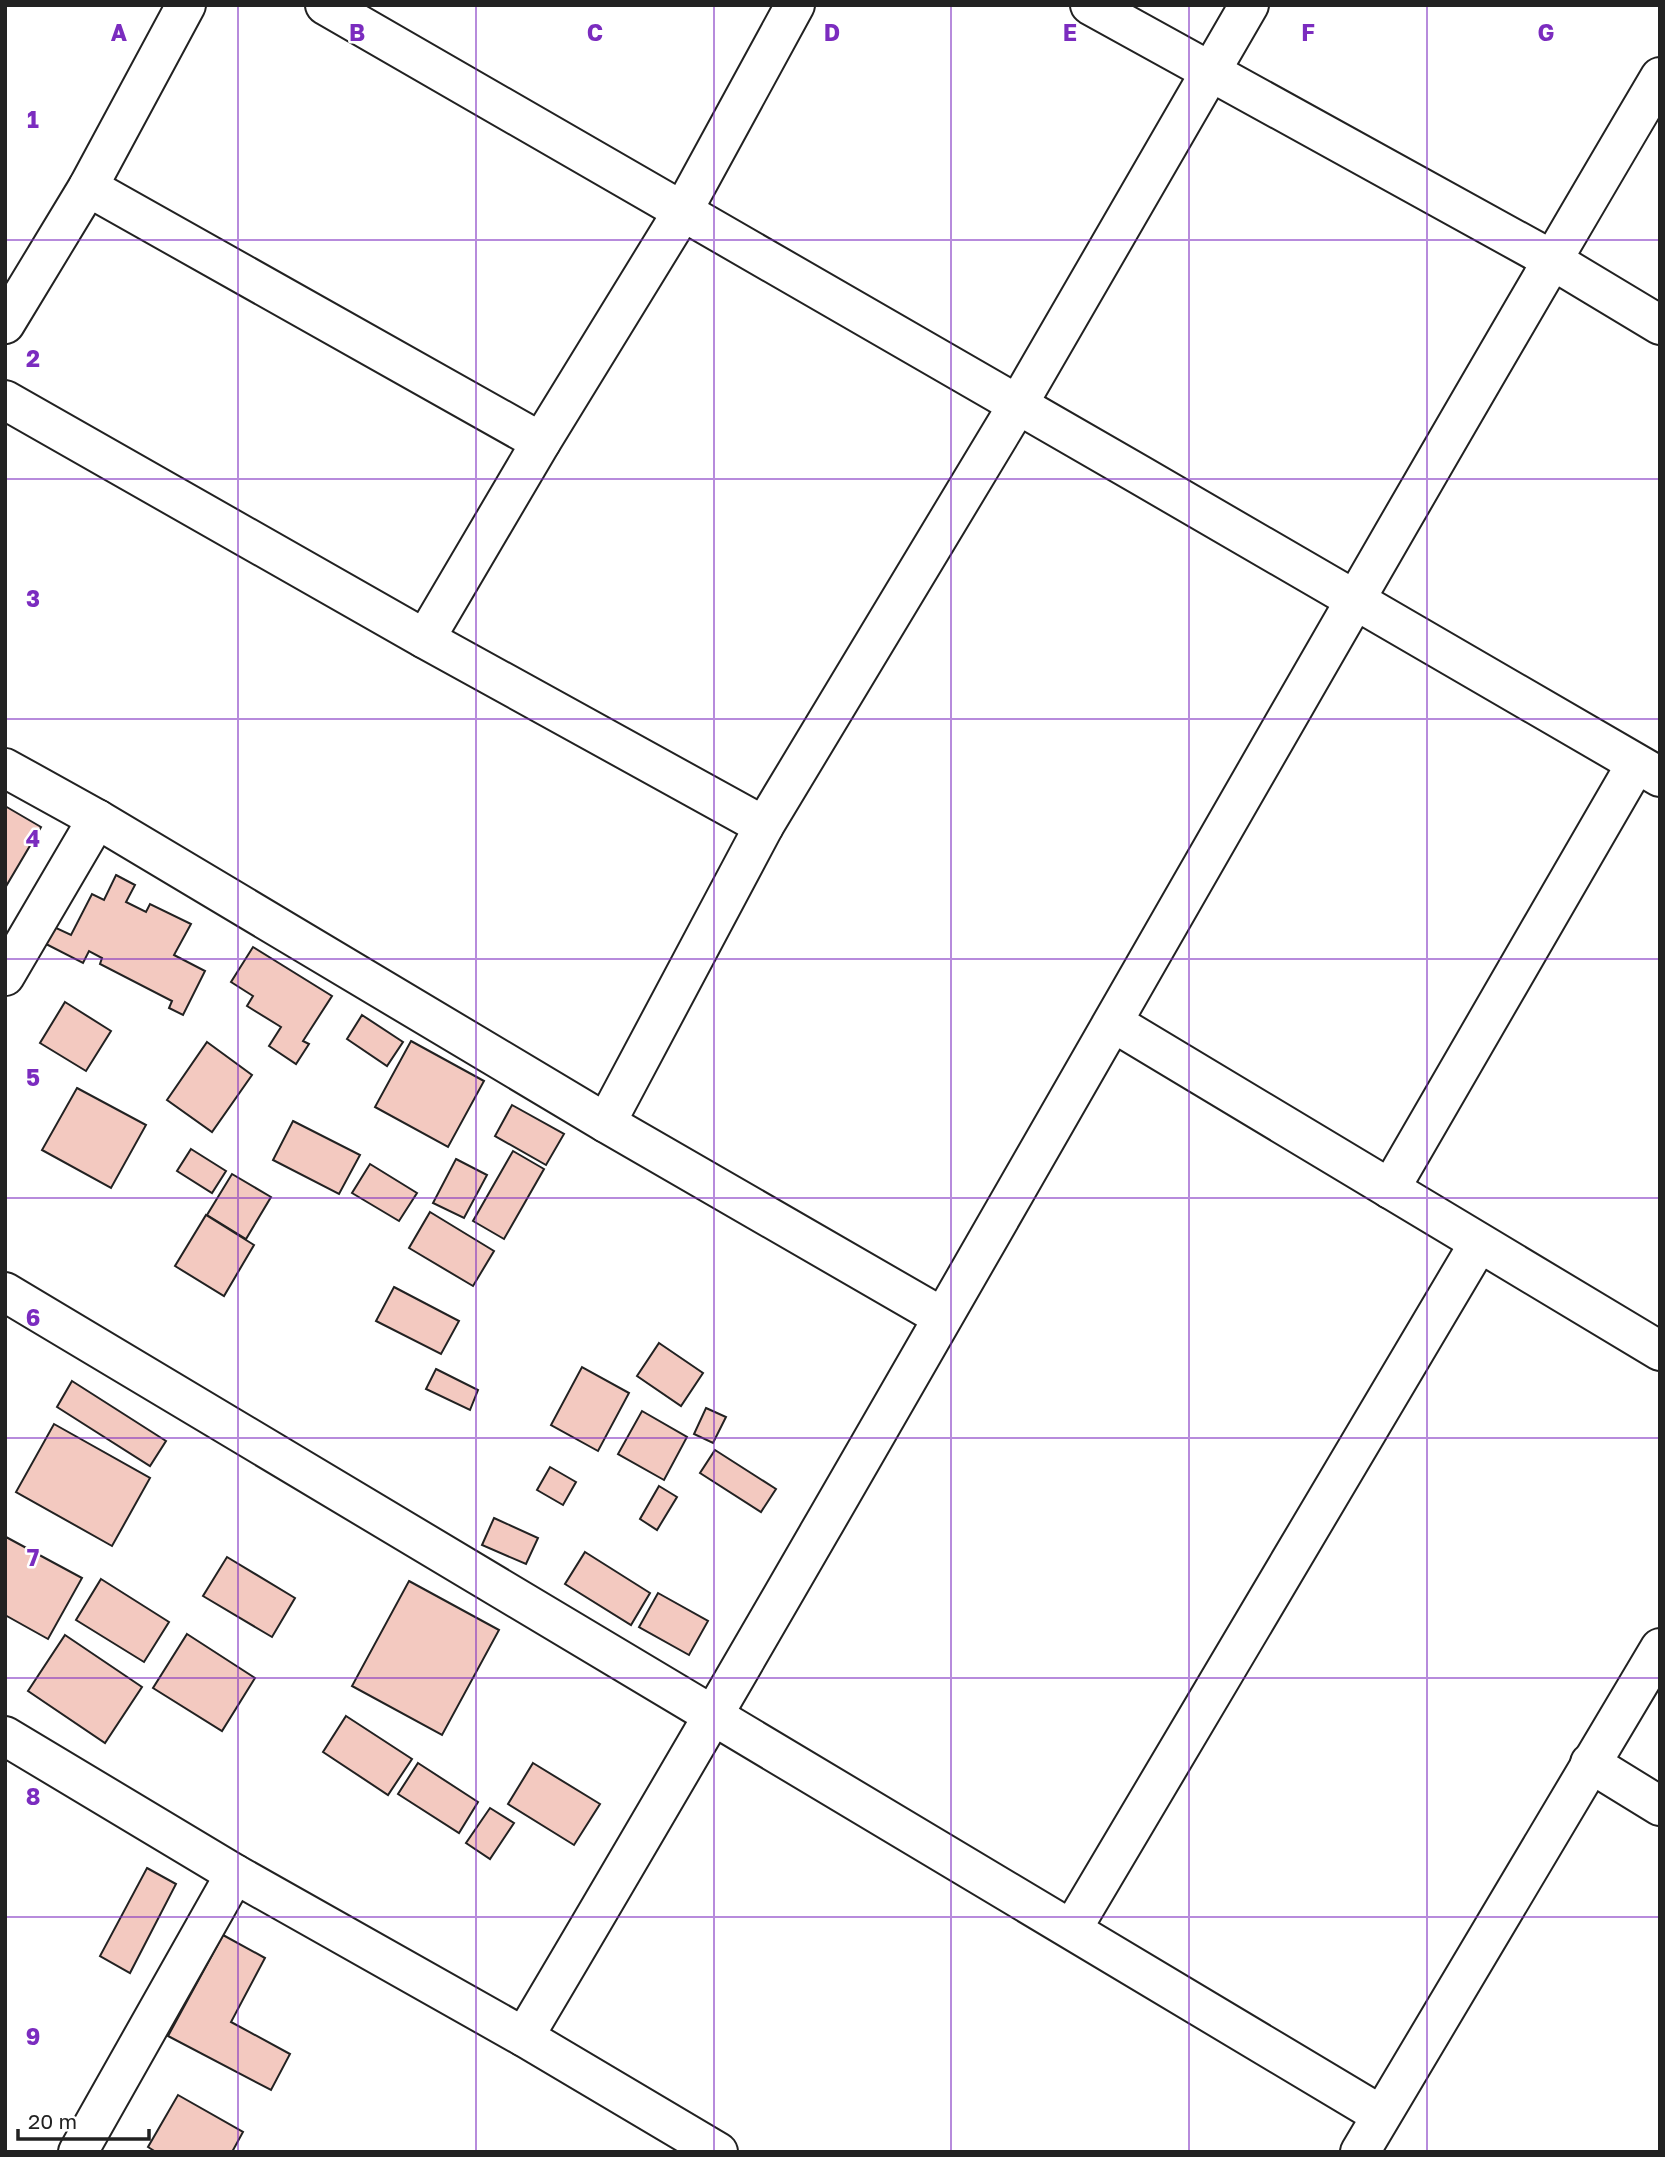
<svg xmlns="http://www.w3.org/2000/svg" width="1665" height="2157" font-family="'Golos Text',sans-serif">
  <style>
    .building { fill: #f3c9c0; stroke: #222; stroke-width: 2 }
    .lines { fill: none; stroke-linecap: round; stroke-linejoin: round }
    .minor-casing { stroke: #222; stroke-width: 42 }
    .minor { stroke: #fff; stroke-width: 38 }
    .grid { fill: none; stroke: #7b2cbf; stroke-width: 2; stroke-opacity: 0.55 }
    .grid-label { font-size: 23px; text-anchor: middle; font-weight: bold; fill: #7b2cbf; stroke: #fff; stroke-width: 5; stroke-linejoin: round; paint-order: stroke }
  </style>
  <rect width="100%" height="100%" fill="#fff"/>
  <g class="building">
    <path d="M5,806L41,827L5,888Z"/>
    <path d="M116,875L135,885L126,902L146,912L150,904L191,924L174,955L205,971L183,1015L169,1008L172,1001L100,964L102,958L89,951L83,963L44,943L52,926L71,935L92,894L104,900Z"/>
    <path d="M253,947L332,996L303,1041L309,1044L296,1064L269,1046L281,1027L247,1006L253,996L231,982Z"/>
    <path d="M65,1002L111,1031L86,1071L40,1043Z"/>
    <path d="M362,1015L403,1042L387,1066L347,1039Z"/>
    <path d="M411,1041L484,1081L448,1147L375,1107Z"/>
    <path d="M207,1042L252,1075L212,1132L167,1100Z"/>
    <path d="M77,1088L146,1125L111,1188L42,1150Z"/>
    <path d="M512,1105L564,1134L546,1165L495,1136Z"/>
    <path d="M293,1121L360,1155L339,1194L273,1160Z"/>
    <path d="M191,1149L226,1171L212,1193L177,1171Z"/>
    <path d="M513,1151L544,1169L504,1239L473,1221Z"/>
    <path d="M456,1159L487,1175L464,1218L433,1203Z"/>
    <path d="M370,1164L417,1193L399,1221L352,1193Z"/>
    <path d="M232,1174L271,1197L246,1239L207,1215Z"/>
    <path d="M430,1212L494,1251L473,1286L409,1248Z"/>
    <path d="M206,1215L254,1245L224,1296L175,1266Z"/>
    <path d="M394,1287L459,1321L441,1354L376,1321Z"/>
    <path d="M659,1343L703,1373L681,1406L637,1376Z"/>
    <path d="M582,1367L629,1393L598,1451L551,1425Z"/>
    <path d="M436,1369L478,1390L470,1410L426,1389Z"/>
    <path d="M72,1381L166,1441L150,1466L57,1407Z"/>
    <path d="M706,1408L726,1417L713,1443L694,1434Z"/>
    <path d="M642,1411L687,1437L664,1480L618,1454Z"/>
    <path d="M54,1424L150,1478L112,1546L16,1492Z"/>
    <path d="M715,1450L776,1489L761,1512L700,1473Z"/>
    <path d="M550,1467L576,1482L563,1505L537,1490Z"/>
    <path d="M659,1486L677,1497L657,1530L640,1519Z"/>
    <path d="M494,1518L538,1538L526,1564L482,1545Z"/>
    <path d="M6,1537L82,1578L48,1639L5,1615Z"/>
    <path d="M585,1552L650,1593L631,1625L565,1584Z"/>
    <path d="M227,1557L295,1598L272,1637L203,1596Z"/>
    <path d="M101,1579L169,1622L144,1662L76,1620Z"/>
    <path d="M409,1581L499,1630L442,1735L352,1686Z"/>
    <path d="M658,1593L708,1621L689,1655L639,1627Z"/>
    <path d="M187,1634L255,1678L222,1731L153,1688Z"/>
    <path d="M65,1635L142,1687L105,1743L28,1691Z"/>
    <path d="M346,1716L412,1759L388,1795L323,1752Z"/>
    <path d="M418,1763L478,1802L459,1833L398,1794Z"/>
    <path d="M533,1763L600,1804L574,1845L508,1804Z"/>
    <path d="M490,1808L514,1823L490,1859L466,1843Z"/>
    <path d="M147,1868L176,1884L130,1973L100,1956Z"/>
    <path d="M223,1935L265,1958L231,2022L290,2054L271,2090L168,2036Z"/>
    <path d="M178,2095L243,2132L232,2152H156L148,2147Z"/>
  </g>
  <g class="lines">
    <defs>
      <g id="minor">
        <path d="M325,5C769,265 1217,516 1660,777"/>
        <path d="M1090,5L1552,260L1660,325"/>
        <path d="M88,187L541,442"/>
        <path d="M5,324L88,187L186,5"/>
        <path d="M5,400L425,639L764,826"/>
        <path d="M425,639L541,442L681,214L795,5"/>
        <path d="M5,768L97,819L606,1123L942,1317"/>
        <path d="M5,976L97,819"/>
        <path d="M1114,1023L1660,1351"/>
        <path d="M606,1123L764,826L1017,406L1249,5"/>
        <path d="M1390,1189L1636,764"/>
        <path d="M5,1292L1381,2115"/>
        <path d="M5,1736L235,1874L524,2037L718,2152"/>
        <path d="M1590,1763L1660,1806"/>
        <path d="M1072,1929L1479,1243"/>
        <path d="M524,2037C909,1388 1276,727 1660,77"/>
        <path d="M78,2152L235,1874"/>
        <path d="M1360,2152L1660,1648"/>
      </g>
    </defs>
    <use href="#minor" class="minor-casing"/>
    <use href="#minor" class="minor"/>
  </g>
  <path class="grid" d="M238,5V2152M476,5V2152M714,5V2152M951,5V2152M1189,5V2152M1427,5V2152M5,240H1660M5,479H1660M5,719H1660M5,959H1660M5,1198H1660M5,1438H1660M5,1678H1660M5,1917H1660"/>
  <g class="grid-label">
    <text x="119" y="41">A</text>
    <text x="357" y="41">B</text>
    <text x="595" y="41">C</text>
    <text x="832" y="41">D</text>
    <text x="1070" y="41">E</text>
    <text x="1308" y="41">F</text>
    <text x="1546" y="41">G</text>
    <text x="33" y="128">1</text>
    <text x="33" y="367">2</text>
    <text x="33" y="607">3</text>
    <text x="33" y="847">4</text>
    <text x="33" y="1086">5</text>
    <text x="33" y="1326">6</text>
    <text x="33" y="1566">7</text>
    <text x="33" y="1805">8</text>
    <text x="33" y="2045">9</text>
  </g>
  <rect width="1665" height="2157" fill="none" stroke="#222222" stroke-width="14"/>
  <path d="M18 2129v10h131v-10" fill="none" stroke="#222222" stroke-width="3.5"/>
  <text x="28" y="2129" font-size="21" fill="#222222" stroke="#ffffff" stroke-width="5" paint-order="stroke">20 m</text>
</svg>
